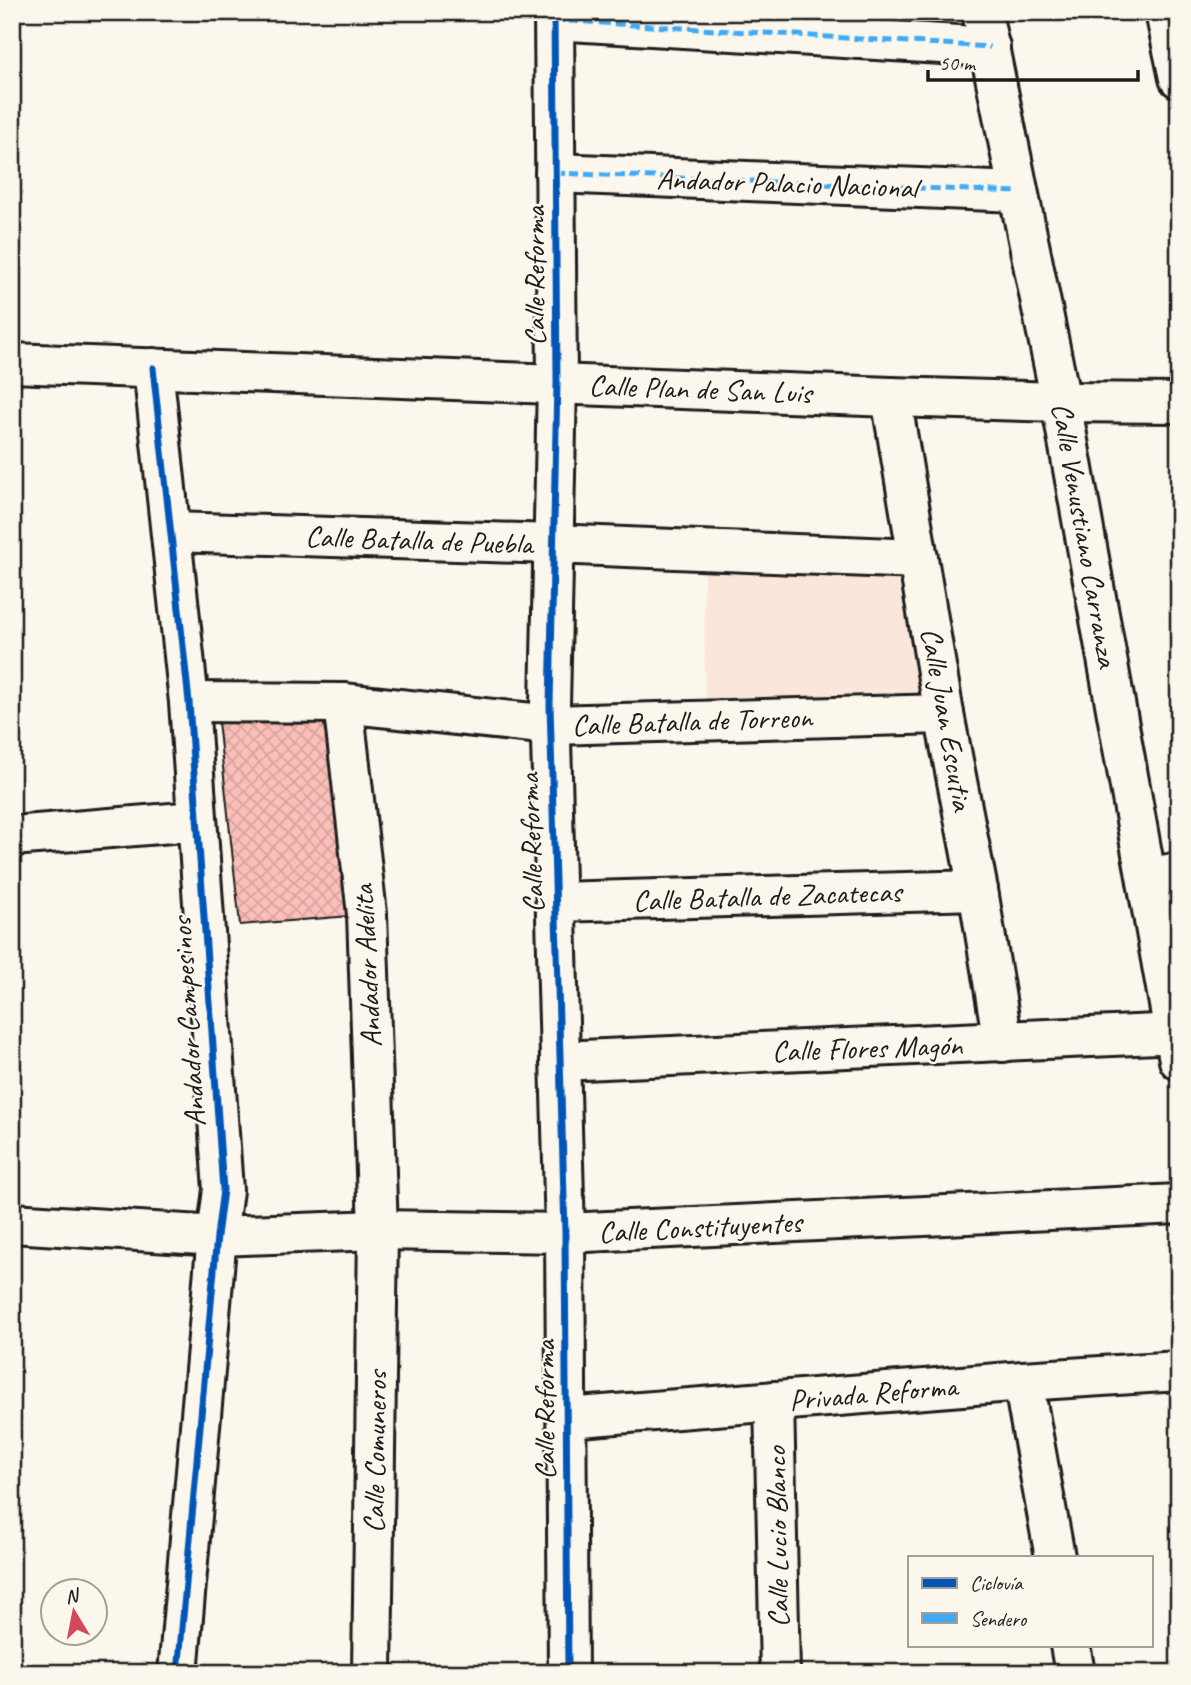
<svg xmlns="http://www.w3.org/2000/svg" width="1191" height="1685" font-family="Caveat,sans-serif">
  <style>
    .built { fill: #fbe6dc }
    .building { fill: url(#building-cross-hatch); stroke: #1c1c1c; stroke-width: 2 }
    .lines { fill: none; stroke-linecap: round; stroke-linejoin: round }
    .minor-casing { stroke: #1c1c1c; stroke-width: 44 }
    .minor { stroke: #fbf7ec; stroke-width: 38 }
    .quiet { stroke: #3fa9f5; stroke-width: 5; stroke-dasharray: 10 5; stroke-linecap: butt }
    .cycleway-casing { stroke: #fbf7ec; stroke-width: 11 }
    .cycleway { stroke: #0057b8; stroke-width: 7 }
    .labels { text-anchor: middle; stroke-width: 5; stroke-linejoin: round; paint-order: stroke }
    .street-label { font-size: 30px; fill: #1c1c1c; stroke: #fbf7ec }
  </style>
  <defs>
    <pattern id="building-cross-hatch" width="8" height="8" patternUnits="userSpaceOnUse" patternTransform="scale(1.75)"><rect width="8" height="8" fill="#fbbfb8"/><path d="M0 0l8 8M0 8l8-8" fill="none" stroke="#d7a49e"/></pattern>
  </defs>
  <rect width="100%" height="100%" fill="#fbf7ec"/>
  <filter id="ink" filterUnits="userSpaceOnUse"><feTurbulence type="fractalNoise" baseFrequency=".0143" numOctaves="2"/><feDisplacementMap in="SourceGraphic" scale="14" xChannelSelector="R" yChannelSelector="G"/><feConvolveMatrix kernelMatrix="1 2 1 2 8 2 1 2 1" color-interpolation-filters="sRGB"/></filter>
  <g filter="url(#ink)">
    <path class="built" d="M905,566L925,697L705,713L704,569Z"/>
    <path class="building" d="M337,709L362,915L240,925L217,712Z"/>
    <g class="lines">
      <defs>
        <g id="minor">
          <path d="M554,12L557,383L550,705L565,1233L568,1673"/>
          <path d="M982,12L1061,402L1179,1060"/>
          <path d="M1165,12L1179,78"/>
          <path d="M554,20L990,47"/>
          <path d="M555,173L1018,192"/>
          <path d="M12,363L891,397L1061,402L1179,403"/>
          <path d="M153,368L189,702L223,1190L217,1236L178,1673"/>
          <path d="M891,397L944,714L978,890L1003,1042"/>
          <path d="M172,532L553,544L918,559"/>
          <path d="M189,702L343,703L551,725L944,714"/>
          <path d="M343,703L367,914L378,1230L372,1673"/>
          <path d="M12,836L196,821"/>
          <path d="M1147,878L1179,872"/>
          <path d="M556,902L978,890"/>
          <path d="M560,1061L1179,1033"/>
          <path d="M12,1223L217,1236L378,1230L565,1233L1179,1204"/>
          <path d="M1023,1381L1055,1557"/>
          <path d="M774,1401L780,1673"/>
          <path d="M567,1418L1023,1381L1179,1371"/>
          <path d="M1070,1645L1075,1673"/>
        </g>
      </defs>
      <use href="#minor" class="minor-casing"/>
      <use href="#minor" class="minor"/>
      <g class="quiet">
        <path d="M554,20L990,47"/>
        <path d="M555,173L1018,192"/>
      </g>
      <defs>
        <g id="cycleway">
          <path d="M554,12L557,383L550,705L565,1233L568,1673"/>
          <path d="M153,368L189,702L223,1190L217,1236L178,1673"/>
        </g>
      </defs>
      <use href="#cycleway" class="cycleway-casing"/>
      <use href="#cycleway" class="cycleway"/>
    </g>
  </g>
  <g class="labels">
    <g class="street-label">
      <text transform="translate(787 183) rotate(2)" y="10">Andador Palacio Nacional</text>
      <text transform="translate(534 276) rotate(-90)" y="10">Calle Reforma</text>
      <text transform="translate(700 389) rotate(2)" y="10">Calle Plan de San Luis</text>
      <text transform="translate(1085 535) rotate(80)" y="10">Calle Venustiano Carranza</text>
      <text transform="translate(419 540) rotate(2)" y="10">Calle Batalla de Puebla</text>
      <text transform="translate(947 719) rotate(80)" y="10">Calle Juan Escutia</text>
      <text transform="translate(692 721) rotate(-2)" y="10">Calle Batalla de Torreon</text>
      <text transform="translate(531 843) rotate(-92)" y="10">Calle Reforma</text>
      <text transform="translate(767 896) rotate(-2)" y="10">Calle Batalla de Zacatecas</text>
      <text transform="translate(367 966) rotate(-93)" y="10">Andador Adelita</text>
      <text transform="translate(188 1022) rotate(-94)" y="10">Andador Campesinos</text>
      <text transform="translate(867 1048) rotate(-2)" y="10">Calle Flores Magón</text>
      <text transform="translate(700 1227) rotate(-3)" y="10">Calle Constituyentes</text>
      <text transform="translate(873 1393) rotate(-5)" y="10">Privada Reforma</text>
      <text transform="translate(544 1410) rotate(-90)" y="10">Calle Reforma</text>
      <text transform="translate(375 1452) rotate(-89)" y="10">Calle Comuneros</text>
      <text transform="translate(777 1537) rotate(-91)" y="10">Calle Lucio Blanco</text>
    </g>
  </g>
  <rect width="1191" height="1685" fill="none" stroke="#fbf7ec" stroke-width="42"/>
  <rect x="21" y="21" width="1149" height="1643" fill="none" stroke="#1c1c1c" stroke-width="2.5" filter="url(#ink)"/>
  <rect x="908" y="1556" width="245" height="91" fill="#fbf7ec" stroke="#a29f99" stroke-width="2"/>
  <rect x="922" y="1578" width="35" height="10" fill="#0057b8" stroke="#a29f99" stroke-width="2"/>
  <text x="970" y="1590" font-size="21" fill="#1c1c1c">Ciclovía</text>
  <rect x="922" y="1613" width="35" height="10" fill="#3fa9f5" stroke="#a29f99" stroke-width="2"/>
  <text x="970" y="1626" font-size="21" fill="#1c1c1c">Sendero</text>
  <g transform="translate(74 1612) rotate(350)"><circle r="33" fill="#fbf7ec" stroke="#a29f99" stroke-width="2"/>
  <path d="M0-5L12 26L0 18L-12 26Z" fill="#d1495b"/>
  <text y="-10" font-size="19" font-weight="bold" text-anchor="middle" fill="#1c1c1c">N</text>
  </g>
  <path d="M928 70v10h210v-10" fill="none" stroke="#1c1c1c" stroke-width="3.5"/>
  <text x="939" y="70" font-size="21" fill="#1c1c1c" stroke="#fbf7ec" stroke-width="5" paint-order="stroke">50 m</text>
</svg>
